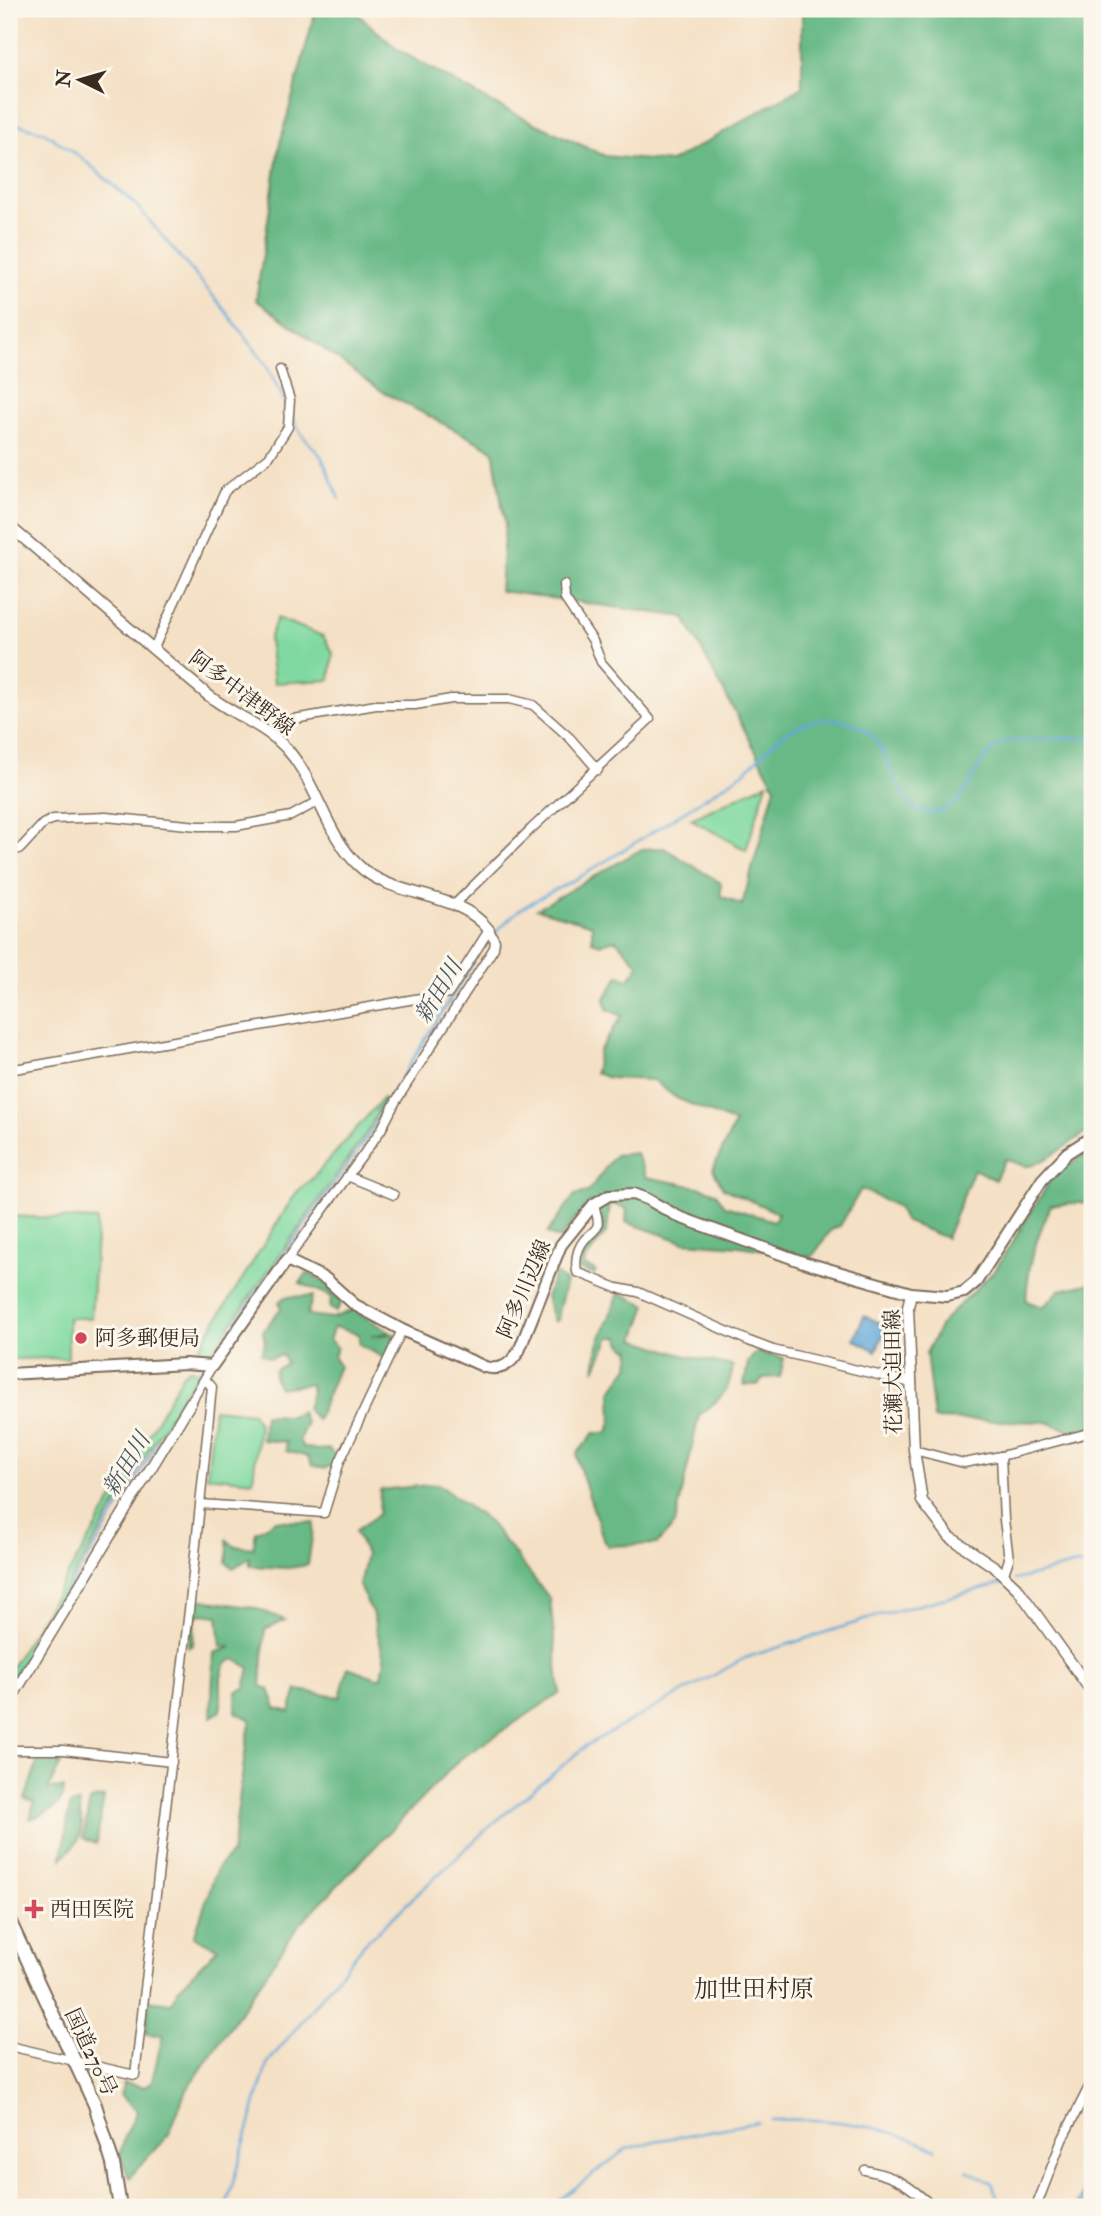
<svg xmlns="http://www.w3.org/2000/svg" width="1101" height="2216" font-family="'IM FELL Double Pica','Noto Serif JP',serif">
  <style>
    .green { fill: #7fd9a0; stroke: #5d825f; stroke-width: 2 }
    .forest { fill: #67b986; stroke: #517252; stroke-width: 2 }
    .water { fill: #64a8d9; stroke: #50697c; stroke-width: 2 }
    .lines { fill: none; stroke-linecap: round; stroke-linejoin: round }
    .stream { stroke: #64a8d9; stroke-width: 2.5 }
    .minor-casing { stroke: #7c6a58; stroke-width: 11 }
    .tertiary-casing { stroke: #7c6a58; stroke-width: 13 }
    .secondary-casing { stroke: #7c6a58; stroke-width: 14 }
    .trunk-casing { stroke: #7c6a58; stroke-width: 16 }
    .minor { stroke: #fff; stroke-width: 8 }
    .tertiary { stroke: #fff; stroke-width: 10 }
    .secondary { stroke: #fff; stroke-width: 10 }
    .trunk { stroke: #fff; stroke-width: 12 }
    .poi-dot { fill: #d1495b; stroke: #fbf7ec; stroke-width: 2.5 }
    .labels { text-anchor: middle; stroke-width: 6; stroke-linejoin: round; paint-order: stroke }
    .street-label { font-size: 21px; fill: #3b2a1e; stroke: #fbf7ec }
    .poi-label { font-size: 21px; fill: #3b2a1e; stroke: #fbf7ec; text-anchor: start }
    .water-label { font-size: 23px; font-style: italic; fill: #49565f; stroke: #fbf7ec }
    .quarter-label { font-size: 24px; fill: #3b2a1e; stroke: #fbf7ec }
  </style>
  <rect width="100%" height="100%" fill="#fbf7ec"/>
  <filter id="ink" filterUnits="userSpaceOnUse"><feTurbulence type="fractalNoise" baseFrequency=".0143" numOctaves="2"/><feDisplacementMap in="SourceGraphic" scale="14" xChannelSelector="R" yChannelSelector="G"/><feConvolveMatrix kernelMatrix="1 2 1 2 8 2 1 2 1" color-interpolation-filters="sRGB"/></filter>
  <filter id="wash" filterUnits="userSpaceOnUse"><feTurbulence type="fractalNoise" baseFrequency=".00686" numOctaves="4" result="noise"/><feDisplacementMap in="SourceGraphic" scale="28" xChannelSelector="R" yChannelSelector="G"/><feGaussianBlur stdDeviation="1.57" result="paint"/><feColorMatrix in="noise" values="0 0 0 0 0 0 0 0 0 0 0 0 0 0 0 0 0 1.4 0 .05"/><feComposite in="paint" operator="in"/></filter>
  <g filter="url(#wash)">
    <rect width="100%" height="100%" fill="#f4e0c4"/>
    <g class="green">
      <path d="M277,618L323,636L333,653L330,680L274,683L269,639Z"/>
      <path d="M767,783L746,850L691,819Z"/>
      <path d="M383,1098L385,1100L379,1108L370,1128L206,1359H192L296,1193L314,1177Z"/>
      <path d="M9,1216L97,1220L91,1318H68V1358L9,1359Z"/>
      <path d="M190,1369L200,1371L183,1394L9,1683V1671L92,1535L183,1374Z"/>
      <path d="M214,1409L252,1413L259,1423L253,1481L207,1476Z"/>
    </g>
    <g class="forest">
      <path d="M316,9H352L397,49L494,104L605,156L671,162L802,87V9H1092V1129C1079,1136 1038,1168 1026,1166C1019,1165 1011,1161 1005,1159L995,1180L974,1169L946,1238L904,1221L898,1207L861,1189L840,1226L831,1230L812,1257L739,1246L684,1242L626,1222L627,1209L610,1203L607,1231L585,1260L584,1266L596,1271L594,1275L579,1269C580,1251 592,1238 602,1224L599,1205L590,1202L559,1239L547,1233L575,1195L588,1192L615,1155L636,1153L646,1177L703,1188L716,1193L725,1206L774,1221L778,1213L723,1188L713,1169L735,1123L676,1098L653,1080L609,1078L595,1073L599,1051L622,1016L607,1009L605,998L619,975L629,979L639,965L616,940L601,944L592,941V925L537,909L642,849L664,848L721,883V896L742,905L775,787L684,617L500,591L505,524L493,450L383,392L256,300L279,147Z"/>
      <path d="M1092,1150V1202L1051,1205C1036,1238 1028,1264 1026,1301L1043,1307L1060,1290L1092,1283V1439L1047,1422L934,1419L926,1353L943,1321L995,1270L1055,1173Z"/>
      <path d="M307,1273L325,1282L342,1301L336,1312L330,1308L331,1296L300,1283Z"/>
      <path d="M555,1273L566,1282L558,1312L559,1319L554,1322L546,1297Z"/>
      <path d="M619,1293L647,1305L635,1339L679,1354L733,1366C729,1394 720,1399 699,1415L675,1524L657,1544L608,1546L604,1541L578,1463L577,1454L594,1433H608L612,1417L611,1392L629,1366L631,1350L624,1347L619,1337H610L595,1370L598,1345Z"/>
      <path d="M313,1296L307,1315L333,1318L353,1310L390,1332L371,1336L396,1334L384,1358L359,1344V1334L334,1327L329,1340L337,1347L334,1357L339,1366L317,1420L307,1409L312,1391L309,1384L279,1388L274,1378L275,1370L286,1363L282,1355L269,1358L261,1353L265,1343L263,1331L281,1308L279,1302L285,1297Z"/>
      <path d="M756,1352L784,1358L780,1377L763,1378L758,1385H744L748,1363Z"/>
      <path d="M301,1412L306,1424L299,1440L303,1447L318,1450L329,1449L336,1457L334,1464L324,1469L312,1465L308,1457L286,1451V1442L262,1440L264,1415L290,1416Z"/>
      <path d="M438,1484L489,1522L550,1599L560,1693L460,1759L299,1925L185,2093L169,2134L129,2178L120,2155L125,2136L137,2111L120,2095L124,2083L144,2087L152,2081L163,2035L146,2034L148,2000L171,2003L179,1988L218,1948L194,1937L217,1868L232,1853L247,1739L251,1720L236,1712V1692L245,1688L250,1668L234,1659L225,1664L221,1677V1711L211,1717L214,1653L232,1647L221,1646L218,1616L201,1614L195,1618L193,1645L188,1647L196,1599L255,1608L285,1620L265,1629L261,1686L269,1689L276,1708L290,1712L297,1690L340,1697L348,1667L380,1679L385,1662L372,1612L359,1586L366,1554L355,1531L379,1514L380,1490Z"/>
      <path d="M276,1520L314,1523L308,1565L289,1568L250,1566V1558L233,1568L226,1562L228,1550L227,1540L234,1546L253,1548L256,1532Z"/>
      <path d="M40,1754L65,1755L48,1789L64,1788C63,1808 47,1813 30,1819L34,1802L25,1799Z"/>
      <path d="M104,1797L96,1844L83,1838L90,1800Z"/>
      <path d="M79,1803C82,1833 86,1837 62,1858L70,1805Z"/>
    </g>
    <g class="water">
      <path d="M864,1316L887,1326L876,1351L854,1339Z"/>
      <path d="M1092,2177V2207H1076Z"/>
    </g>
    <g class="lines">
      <g class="stream">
        <path d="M9,122L44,132L82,158L137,206L224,309L265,363L287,406"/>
        <path d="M291,415L303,436L321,456L340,499"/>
        <path d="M484,945C495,933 506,921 518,911C539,896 565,886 588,872C639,841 690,808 740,775C764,758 769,738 801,725C819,717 838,718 857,725C893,738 893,816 933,813C969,810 975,755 1002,743C1018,737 1072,739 1092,738"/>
        <path d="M208,1362L373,1129L382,1109L475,959"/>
        <path d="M1015,1580L1077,1564L1092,1569"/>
        <path d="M9,1688L202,1370"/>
        <path d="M771,2120C826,2117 886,2125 936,2149"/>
        <path d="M967,2170L992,2183L1001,2207"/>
        <path d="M226,2207L267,2064L364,1944L488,1828L587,1745L745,1658L880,1615L1008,1582"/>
        <path d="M550,2207L626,2149L655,2141L758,2122"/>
      </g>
    </g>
  </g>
  <g filter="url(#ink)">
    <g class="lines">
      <defs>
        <g id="minor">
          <path d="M153,650L225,491L269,457L288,427L290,400L280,369"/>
          <path d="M274,738L285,724L293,719L306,717L376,705H415L451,699H509L533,705L570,738L598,770"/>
          <path d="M9,853L21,848L43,824L53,819L106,817L198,826H236L291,816L317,802"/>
          <path d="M455,904L531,829L650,719L601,662L593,641L565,599L564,585"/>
          <path d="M9,1070L449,993L489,930L495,941L494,948L396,1101L381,1130L287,1260"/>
          <path d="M347,1176L394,1195"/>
          <path d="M594,1204C595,1211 600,1220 597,1227C594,1232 589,1235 585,1239C577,1248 575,1260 577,1272L617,1288L638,1292L749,1341L773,1350L912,1383"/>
          <path d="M191,1402L212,1366"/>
          <path d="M914,1450L964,1463L1001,1456L1092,1432"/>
          <path d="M1001,1456L1004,1520L1009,1559L1004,1574"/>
          <path d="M201,1504L324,1513L340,1461L402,1330"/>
          <path d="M9,1750H63L172,1762"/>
          <path d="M9,2046L135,2075L191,1593L212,1387L205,1379"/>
          <path d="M865,2170C898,2177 909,2185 933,2207"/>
          <path d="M9,2204L15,2207"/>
          <path d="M1036,2207L1062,2140L1092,2081"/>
        </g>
        <g id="tertiary">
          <path d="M9,526C74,580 138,637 203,691C228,713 263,724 286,748C317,782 325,833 358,865C394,900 457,889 489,930"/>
          <path d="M911,1293L908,1307L914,1450L922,1501L950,1537L996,1568L1018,1589L1092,1692"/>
          <path d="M9,1702L191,1402"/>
        </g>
        <path id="secondary" d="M9,1374L185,1364L212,1366L287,1260L326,1279L355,1305L402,1330L485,1367C501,1371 510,1365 519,1351L561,1245L594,1204L609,1195L634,1194L647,1199L679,1217L800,1261L911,1293L947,1296L964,1292L976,1282L1042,1180L1067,1153L1092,1137"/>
        <path id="trunk" d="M9,1920L95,2105L113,2164L120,2207"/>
      </defs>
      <use href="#minor" class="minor-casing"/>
      <use href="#tertiary" class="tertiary-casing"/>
      <use href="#secondary" class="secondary-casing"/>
      <use href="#trunk" class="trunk-casing"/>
      <use href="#minor" class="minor"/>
      <use href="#tertiary" class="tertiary"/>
      <use href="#secondary" class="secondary"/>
      <use href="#trunk" class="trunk"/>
    </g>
  </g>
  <g class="poi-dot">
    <circle cx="81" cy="1338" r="7"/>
    <path d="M30.5 1898.5h7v7h7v7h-7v7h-7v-7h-7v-7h7z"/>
  </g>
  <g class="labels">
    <g class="street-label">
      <text transform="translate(242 693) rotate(37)" y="7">阿多中津野線</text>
      <text transform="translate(524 1289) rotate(-67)" y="7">阿多川辺線</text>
      <text transform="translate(893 1372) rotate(-91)" y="7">花瀬大迫田線</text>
      <text transform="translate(91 2052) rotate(65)" y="7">国道270号</text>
    </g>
    <g class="poi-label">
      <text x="95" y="1345">阿多郵便局</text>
      <text x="50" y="1916">西田医院</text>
    </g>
    <g class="water-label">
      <text transform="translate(438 991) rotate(-59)" y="8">新田川</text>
      <text transform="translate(126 1464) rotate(-59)" y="8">新田川</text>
    </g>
    <g class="quarter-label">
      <text x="754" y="1997">加世田村原</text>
    </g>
  </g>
  <rect width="1101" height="2216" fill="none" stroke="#fbf7ec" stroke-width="35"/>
  <g transform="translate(80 80) rotate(275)" stroke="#fbf7ec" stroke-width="5" paint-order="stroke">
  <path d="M0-5L12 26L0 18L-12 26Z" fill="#3b2a1e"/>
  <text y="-10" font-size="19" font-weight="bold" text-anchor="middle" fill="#3b2a1e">N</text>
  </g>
</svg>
